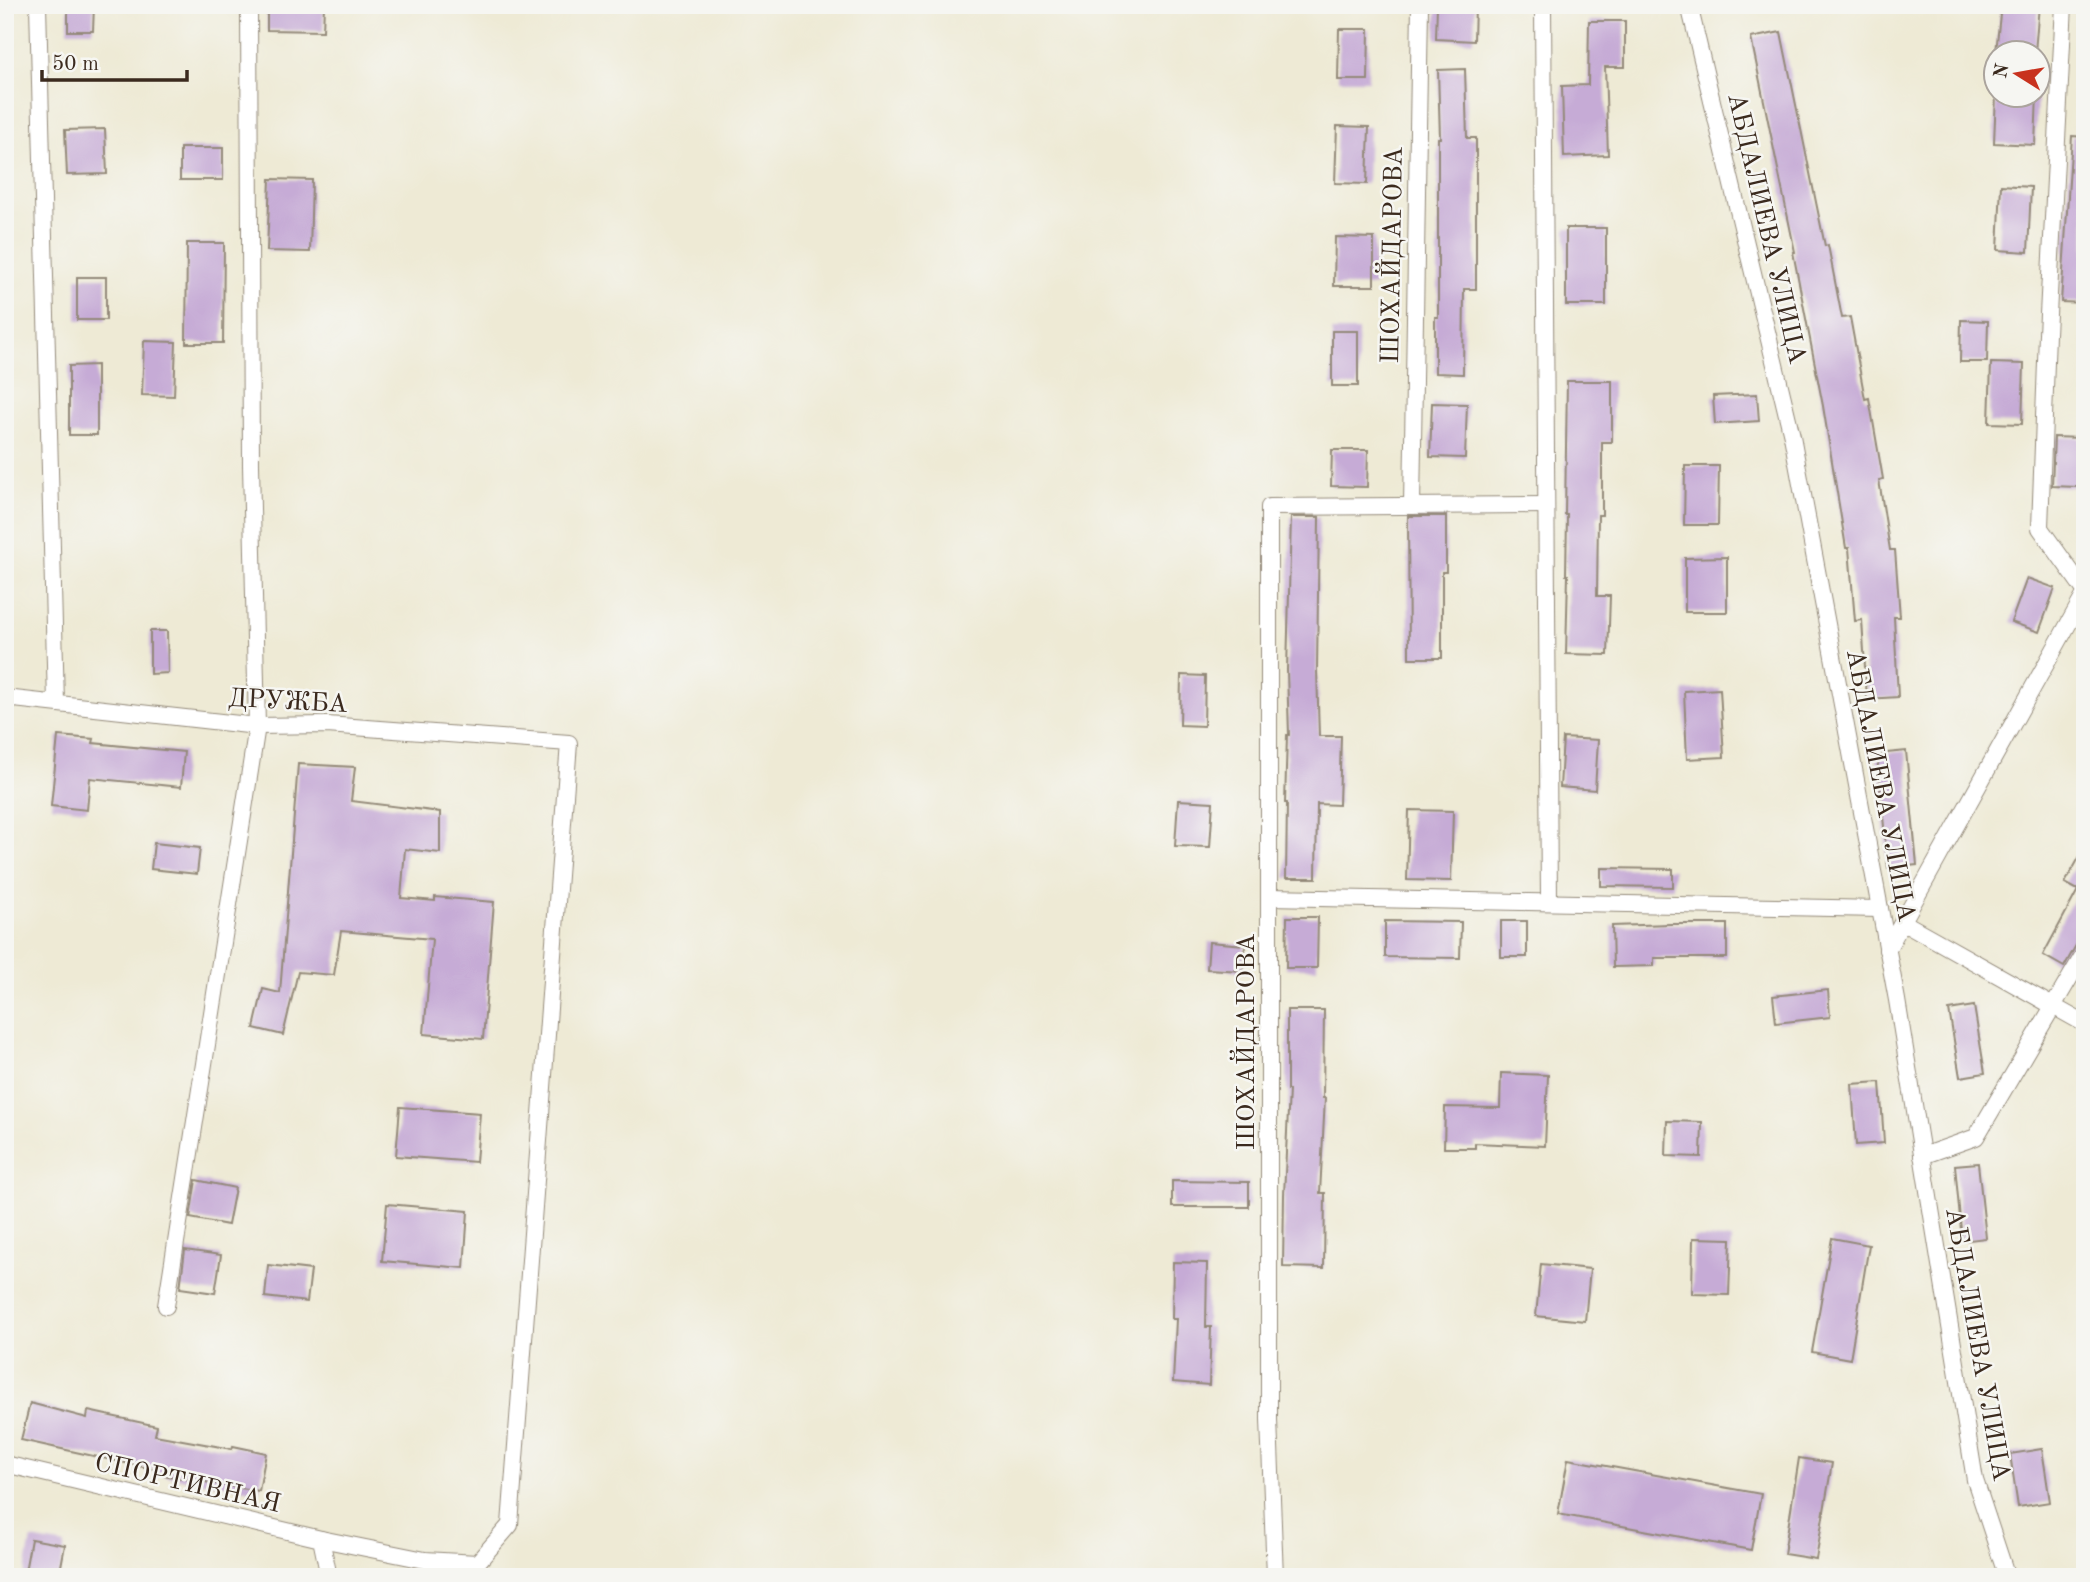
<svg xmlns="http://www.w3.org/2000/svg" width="2090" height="1582" font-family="'Old Standard TT',serif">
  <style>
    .building { fill: #c6abd6 }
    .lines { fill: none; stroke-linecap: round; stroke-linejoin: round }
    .minor-casing { stroke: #948a7a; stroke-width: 18 }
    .minor { stroke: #fff; stroke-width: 16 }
    .labels { text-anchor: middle; stroke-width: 5; stroke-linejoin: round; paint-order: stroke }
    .street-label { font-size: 26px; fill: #3b2a1e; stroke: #f6f6f2 }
  </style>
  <rect width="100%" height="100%" fill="#f6f6f2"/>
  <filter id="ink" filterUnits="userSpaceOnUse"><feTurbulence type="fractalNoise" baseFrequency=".0143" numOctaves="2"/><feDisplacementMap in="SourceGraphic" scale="14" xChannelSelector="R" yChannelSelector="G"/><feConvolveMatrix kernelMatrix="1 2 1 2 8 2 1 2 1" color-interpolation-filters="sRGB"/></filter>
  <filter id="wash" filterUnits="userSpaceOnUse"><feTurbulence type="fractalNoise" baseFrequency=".00686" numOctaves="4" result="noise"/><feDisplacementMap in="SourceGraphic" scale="28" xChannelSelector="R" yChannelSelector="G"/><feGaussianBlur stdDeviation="1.57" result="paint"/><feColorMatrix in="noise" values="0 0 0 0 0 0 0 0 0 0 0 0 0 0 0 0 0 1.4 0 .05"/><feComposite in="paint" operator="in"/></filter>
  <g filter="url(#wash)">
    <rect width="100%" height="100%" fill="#eeead5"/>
    <g id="blocks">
      <g class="building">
        <path d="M68,5H94L93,31H68Z"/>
        <path d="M267,5H324L323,31L267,30Z"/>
        <path d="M1437,5H1475L1474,41L1436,39Z"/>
        <path d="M2001,5H2039L2035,52H1996Z"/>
        <path d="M1589,21H1625V67H1605L1608,155L1564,157L1562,86L1588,85Z"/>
        <path d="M1339,29H1369L1368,80H1338Z"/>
        <path d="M1781,32L1825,246L1828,245L1842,318L1850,317L1865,399L1869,398L1883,479L1879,480L1890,550H1895L1900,617H1894L1898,697L1867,699L1862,620L1855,621L1849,548H1846L1823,406L1793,252H1795L1751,38Z"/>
        <path d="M1465,69L1467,138H1476V289H1464L1463,374L1435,373V317H1438V138H1440L1438,70Z"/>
        <path d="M1996,94H2037L2035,145L1994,143Z"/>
        <path d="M1337,126L1369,127L1367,184L1335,183Z"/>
        <path d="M105,129L107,174L67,175L65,130Z"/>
        <path d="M2072,136L2085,137V303L2061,302Z"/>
        <rect x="180" y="148" width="43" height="32"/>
        <path d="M270,179L312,180L310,252L267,251Z"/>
        <path d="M2001,185L2031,187L2028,252L1998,250Z"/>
        <rect x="1566" y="228" width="40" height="77"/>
        <path d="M1335,237L1374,238V286H1334Z"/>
        <path d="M187,243H224L223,343H186Z"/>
        <rect x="77" y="277" width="29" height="43"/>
        <path d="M1961,320L1988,321L1987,362H1960Z"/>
        <rect x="1332" y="331" width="26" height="55"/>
        <path d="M144,341L176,342L174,396L142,395Z"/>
        <path d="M1991,363L2024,364L2022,424L1989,423Z"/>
        <path d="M97,365V435H69V366Z"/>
        <path d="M1567,381H1612V442H1602V515H1598L1597,596H1610L1608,655L1566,654L1568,575H1566L1567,515H1565Z"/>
        <path d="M1757,394L1759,421L1715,424L1713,396Z"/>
        <path d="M1432,403L1467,404L1465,458L1430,457Z"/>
        <path d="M2054,437L2081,438L2078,487L2052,486Z"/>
        <path d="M1332,450H1368L1367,487L1331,486Z"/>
        <path d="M1685,466H1719L1718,525H1684Z"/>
        <path d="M1408,516H1446V572H1442V658H1409Z"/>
        <path d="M1291,517H1319L1317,670L1319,736H1341L1339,805L1317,804L1316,878H1286L1287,803H1285L1287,735H1289L1287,670Z"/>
        <path d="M1727,557V612H1685V558Z"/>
        <path d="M2027,578L2055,588L2039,632L2011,622Z"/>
        <path d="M150,631H167L168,673L150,674Z"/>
        <path d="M1181,675L1205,676L1204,726L1180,725Z"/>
        <path d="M1720,689L1724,757L1687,759L1684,691Z"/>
        <path d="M58,736L94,739L93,743L184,752L181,787L90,778L87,810L51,806Z"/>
        <path d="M1563,738L1598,740L1595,790L1560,787Z"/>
        <path d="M1906,751L1917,865L1888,868L1877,754Z"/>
        <path d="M298,764L355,767L351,801L440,812V853L405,849L401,898L435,901V897L494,902L483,1039L424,1034L432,939L341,931L334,975L298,972L283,1035L254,1028L263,989L280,993Z"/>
        <path d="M1178,800L1213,802L1210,847L1175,846Z"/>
        <path d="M1409,810L1453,811L1451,881L1407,880Z"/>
        <path d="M154,843L200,848L197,874L151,869Z"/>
        <path d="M2085,847V929L2064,967L2043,955L2078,890L2065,883Z"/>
        <path d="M1601,868L1673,869V887L1601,886Z"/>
        <path d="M1287,917H1318L1317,968H1286Z"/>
        <path d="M1385,921L1461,922L1460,958L1385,957Z"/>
        <rect x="1501" y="921" width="26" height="36"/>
        <path d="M1670,924H1727V958H1654V966L1613,967L1612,926Z"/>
        <path d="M1209,942L1245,945L1243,971L1207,969Z"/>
        <path d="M1828,990L1830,1017L1776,1023L1773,996Z"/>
        <path d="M1974,1006L1985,1073L1960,1077L1949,1010Z"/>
        <path d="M1287,1010H1324L1323,1098H1325L1320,1193H1325L1324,1268L1283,1267L1284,1195L1289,1090H1287Z"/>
        <path d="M1501,1073L1548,1075L1545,1146L1475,1143V1148H1444L1445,1107L1500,1108Z"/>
        <path d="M1880,1082L1884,1143L1856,1145L1852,1084Z"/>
        <path d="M400,1107L480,1113L476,1162L396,1156Z"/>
        <path d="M1667,1121L1702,1122L1701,1157L1666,1156Z"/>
        <path d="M1978,1163L1986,1238L1962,1241L1955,1165Z"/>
        <path d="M196,1180L235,1188L228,1225L190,1218Z"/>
        <path d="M1172,1181L1249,1182V1207H1172Z"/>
        <path d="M387,1204L468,1211L464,1268L382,1261Z"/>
        <path d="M1693,1238L1731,1239L1729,1295L1692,1294Z"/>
        <path d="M1832,1238L1869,1245L1850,1359L1812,1352Z"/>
        <path d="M185,1250L221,1255L215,1293L180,1288Z"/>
        <path d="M1173,1262L1207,1263L1206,1327H1211L1209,1385L1173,1382L1176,1319H1172Z"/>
        <path d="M1541,1264L1590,1269L1585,1321L1536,1316Z"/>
        <path d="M268,1265L311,1270L307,1302L265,1297Z"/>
        <path d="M30,1403L87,1418L88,1411L157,1426L155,1435L232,1449L233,1446L266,1453L259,1491L156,1474L157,1470L21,1440Z"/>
        <path d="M2042,1449L2050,1502L2018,1507L2010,1454Z"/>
        <path d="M1799,1458L1832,1463L1816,1559L1784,1554Z"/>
        <path d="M1568,1459L1761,1494L1751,1550L1558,1514Z"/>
        <path d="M31,1539L65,1545L59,1577H24Z"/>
      </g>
    </g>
  </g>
  <g filter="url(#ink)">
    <use href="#blocks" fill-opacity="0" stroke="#948a7a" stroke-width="2"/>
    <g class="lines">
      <defs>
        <g id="minor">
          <path d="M38,5L56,703"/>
          <path d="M1543,5L1549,902"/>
          <path d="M1689,5L1792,436L1897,1000L1975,1480L2007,1577"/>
          <path d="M2064,5L2047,334L2040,528L2085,591"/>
          <path d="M1412,506L1420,5"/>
          <path d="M5,698L257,726L327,725L569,743L510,1525L477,1563L425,1560L321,1539"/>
          <path d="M1269,897L1880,909"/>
          <path d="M1903,922L2085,1024"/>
          <path d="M1887,950L2085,594"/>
          <path d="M1922,1156L1976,1137L2085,952"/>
          <path d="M166,1306L257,726L251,465L249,5"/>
          <path d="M5,1464L321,1539L329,1577"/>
          <path d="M1275,1577L1269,1419V507L1546,505"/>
        </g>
      </defs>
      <use href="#minor" class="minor-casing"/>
      <use href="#minor" class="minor"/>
    </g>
  </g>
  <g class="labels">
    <g class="street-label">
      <text transform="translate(1768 228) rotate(77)" y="9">АБДАЛИЕВА УЛИЦА</text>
      <text transform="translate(1391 255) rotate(-89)" y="9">ШОХАЙДАРОВА</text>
      <text transform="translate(288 700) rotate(3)" y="9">ДРУЖБА</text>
      <text transform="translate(1882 785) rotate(79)" y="9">АБДАЛИЕВА УЛИЦА</text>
      <text transform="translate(1245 1042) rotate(-90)" y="9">ШОХАЙДАРОВА</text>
      <text transform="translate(1979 1344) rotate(80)" y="9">АБДАЛИЕВА УЛИЦА</text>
      <text transform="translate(188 1482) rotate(13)" y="9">СПОРТИВНАЯ</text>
    </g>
  </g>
  <rect width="2090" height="1582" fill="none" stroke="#f6f6f2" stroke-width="28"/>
  <g transform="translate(2017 74) rotate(281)"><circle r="33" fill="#f6f6f2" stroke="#aba49d" stroke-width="2"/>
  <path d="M0-5L12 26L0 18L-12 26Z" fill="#c8321e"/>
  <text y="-10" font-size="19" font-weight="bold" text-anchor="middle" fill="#3b2a1e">N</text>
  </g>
  <path d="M42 70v10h145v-10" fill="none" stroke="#3b2a1e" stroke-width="3.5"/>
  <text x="52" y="70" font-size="21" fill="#3b2a1e" stroke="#f6f6f2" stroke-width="5" paint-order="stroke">50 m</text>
</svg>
